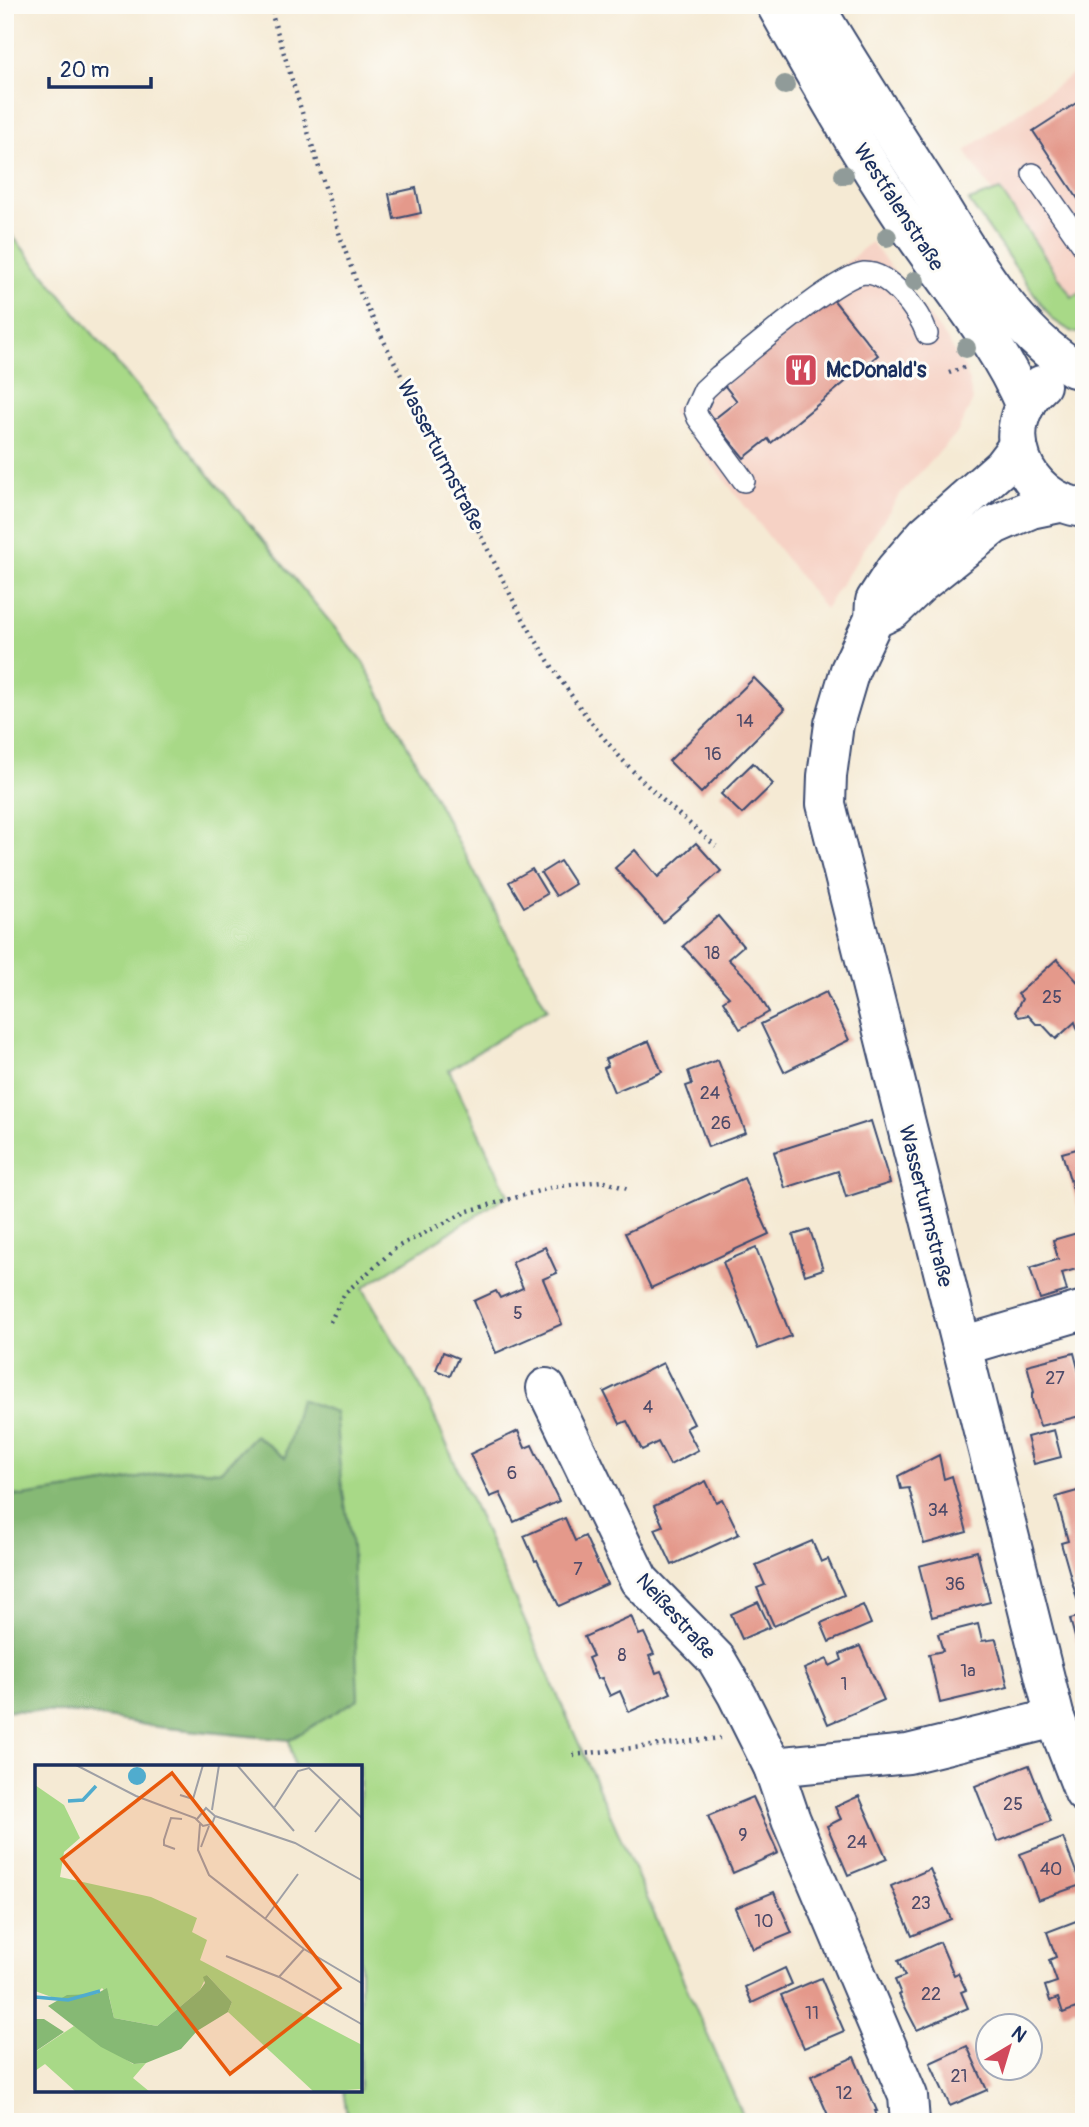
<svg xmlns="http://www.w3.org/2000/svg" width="1089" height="2127" font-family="Pangolin,sans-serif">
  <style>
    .built { fill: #f6d2c5 }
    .green { fill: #a8d987; stroke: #628472; stroke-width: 2 }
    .forest { fill: #86b974; stroke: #507469; stroke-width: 2 }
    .building { fill: #e4998b }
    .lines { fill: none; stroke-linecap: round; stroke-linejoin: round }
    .service-casing { stroke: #3c4b70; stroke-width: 24 }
    .minor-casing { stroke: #3c4b70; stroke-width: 42 }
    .primary-casing { stroke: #3c4b70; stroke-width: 42 }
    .path { stroke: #3c4b70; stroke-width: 4.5; stroke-dasharray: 2 5; stroke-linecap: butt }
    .service { stroke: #fff; stroke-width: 21 }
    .minor { stroke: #fff; stroke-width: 38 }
    .primary { stroke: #fff; stroke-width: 38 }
    .tree { fill: #909b99 }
    .labels { text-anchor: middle; stroke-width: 6; stroke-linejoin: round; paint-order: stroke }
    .number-label { font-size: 18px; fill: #4d4a69 }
    .street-label { font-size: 21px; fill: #1b2f5e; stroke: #fdfcf7 }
    .poi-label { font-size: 21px; font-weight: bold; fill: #1b2f5e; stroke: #fdfcf7; text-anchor: start }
    .inset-river { fill: none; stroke: #50acce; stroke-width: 3.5 }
    .inset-road { fill: none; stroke: #9e9fa5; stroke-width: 2 }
    .view { fill: #e8590c; fill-opacity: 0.15; stroke: #e8590c; stroke-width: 3.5 }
    .inset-edge { fill: none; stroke: #1b2f5e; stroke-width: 3.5 }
  </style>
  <rect width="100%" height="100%" fill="#fdfcf7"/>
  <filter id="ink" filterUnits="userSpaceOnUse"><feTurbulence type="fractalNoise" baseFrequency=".0143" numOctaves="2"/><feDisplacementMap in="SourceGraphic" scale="14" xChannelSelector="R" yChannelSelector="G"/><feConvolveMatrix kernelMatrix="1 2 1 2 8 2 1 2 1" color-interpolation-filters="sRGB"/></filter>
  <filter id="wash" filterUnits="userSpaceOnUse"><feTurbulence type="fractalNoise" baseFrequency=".00686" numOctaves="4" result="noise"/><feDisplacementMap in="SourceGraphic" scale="28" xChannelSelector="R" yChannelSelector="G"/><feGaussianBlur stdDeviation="1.57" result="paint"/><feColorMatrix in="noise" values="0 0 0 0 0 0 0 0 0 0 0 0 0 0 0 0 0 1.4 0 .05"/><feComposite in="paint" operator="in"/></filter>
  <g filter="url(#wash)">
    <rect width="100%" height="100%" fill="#f5ead4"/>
    <g class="built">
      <path d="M1084,66V314L1073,312L965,151Z"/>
      <path d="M871,242L946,338L966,370L973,400L957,433L901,493L825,609L671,411Z"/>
    </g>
    <g class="green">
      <path d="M1000,190L1072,297L1084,290V334L1072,332L1052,319L969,201Z"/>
      <path d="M5,227L363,662L547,1009L449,1070L508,1195L363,1288L424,1393L746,2122H348L343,2090H360V1766H294L289,1740L358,1699L335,1412L285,1459L255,1435L221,1471L183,1469L119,1482L23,1496L5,1495Z"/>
    </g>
    <path class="forest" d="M300,1399L335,1412L341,1480L352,1546L358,1699L289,1740L157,1727L79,1713L5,1710V1495L23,1496L119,1482L183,1469L221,1471L255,1435L285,1458Z"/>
    <g id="blocks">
      <g class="building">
        <path d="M1084,98V208L1033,131Z"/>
        <path d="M416,188L421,213L394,219L389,194Z"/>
        <path d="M832,298L878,355L771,443L768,439L744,458L713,420L737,401L724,385Z"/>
        <path d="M754,678L785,709L701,793L669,761Z"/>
        <path d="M753,763L773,784L742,814L721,794Z"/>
        <path d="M696,843L721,871L663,922L615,868L635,850L658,877Z"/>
        <path d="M560,861L575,884L556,896L541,873Z"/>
        <path d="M532,869L547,894L524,907L509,882Z"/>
        <path d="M718,916L743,946L728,959L752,983L769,1012L740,1029L723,1001L729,997L683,946Z"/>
        <path d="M1057,959L1084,989V1048L1075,1022L1056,1039L1042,1024H1036L1028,1015L1019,1017L1015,1012L1022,999L1018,994Z"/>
        <path d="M826,992L849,1040L784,1072L761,1024Z"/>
        <path d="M649,1041L662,1072L614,1092L604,1068L608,1066L605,1059Z"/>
        <path d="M718,1060L746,1133L708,1147L686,1086L692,1084L688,1071Z"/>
        <path d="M871,1121L890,1183L846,1197L838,1171L785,1188L774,1152Z"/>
        <path d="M1084,1147V1222L1083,1223L1062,1153Z"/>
        <path d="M744,1178L769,1234L651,1288L625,1233Z"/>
        <path d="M810,1230L823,1269L805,1275L793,1235Z"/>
        <path d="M1084,1231V1267L1062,1273L1067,1291L1040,1299L1030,1268L1058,1259L1053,1240Z"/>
        <path d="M545,1247L557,1273L543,1279L562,1324L496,1353L474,1301L496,1291L500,1298L523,1288L512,1262Z"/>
        <path d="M756,1248L791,1336L758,1349L723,1262Z"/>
        <path d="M443,1352L458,1358L450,1376L436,1370Z"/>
        <path d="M1074,1353L1084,1391V1415L1040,1426L1032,1400V1393L1034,1392L1027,1365Z"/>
        <path d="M663,1363L694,1424L686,1428L698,1450L670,1465L658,1442L642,1450L627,1421L620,1424L604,1392Z"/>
        <path d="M1054,1430L1061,1457L1034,1464L1027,1437Z"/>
        <path d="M518,1431L525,1448L532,1445L559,1501L514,1522L500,1493L490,1497L470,1454Z"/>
        <path d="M939,1455L944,1479L952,1476L967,1532L924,1544L909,1488L901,1489L898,1476Z"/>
        <path d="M706,1481L716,1502L722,1499L739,1534L672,1565L655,1529L663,1526L654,1506Z"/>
        <path d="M1084,1489V1597L1077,1599L1061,1543L1068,1541L1056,1497Z"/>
        <path d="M565,1518L575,1541L585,1536L607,1584L559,1606L537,1560L535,1561L524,1536Z"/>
        <path d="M812,1541L821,1562L828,1559L844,1595L774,1626L757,1588L765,1585L756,1565Z"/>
        <path d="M977,1551L990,1602L932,1617L919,1566Z"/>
        <path d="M1084,1600V1666H1083L1070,1619L1082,1616L1079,1601Z"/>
        <path d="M758,1602L770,1627L742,1639L731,1614Z"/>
        <path d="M863,1605L871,1624L829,1642L821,1623Z"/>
        <path d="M631,1616L639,1635L644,1633L654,1654L649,1656L656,1673L661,1671L671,1693L629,1712L620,1691L610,1696L602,1678L597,1679L588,1658L593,1656L584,1637Z"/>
        <path d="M978,1624L982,1641L996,1639L1008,1687L940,1703L929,1654L943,1651L938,1634Z"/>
        <path d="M860,1646L884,1700L828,1724L804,1669L827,1659L830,1666L842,1660L840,1654Z"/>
        <path d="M1029,1765L1051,1821L997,1842L975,1786Z"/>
        <path d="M859,1796L887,1859L848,1875L827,1826L841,1819L835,1807Z"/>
        <path d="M753,1797L778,1853L733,1873L708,1816Z"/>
        <path d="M1063,1838L1081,1885L1038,1900L1020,1854Z"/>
        <path d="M930,1869L951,1919L912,1936L891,1886Z"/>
        <path d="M774,1892L792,1933L753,1949L735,1908Z"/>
        <path d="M1084,1918V2027L1076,2008L1063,2013L1058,1998L1050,2001L1045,1986L1057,1982L1049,1960L1056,1957L1047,1932Z"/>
        <path d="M940,1942L954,1975L958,1973L966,1990L961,1992L968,2008L917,2030L899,1995L901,1994L895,1980L905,1976L898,1961Z"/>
        <path d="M785,1968L792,1984L752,2003L745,1987Z"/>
        <path d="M821,1978L844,2031L804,2048L781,1995Z"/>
        <path d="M967,2046L987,2090L950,2106L930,2063Z"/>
        <path d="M854,2057L877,2111H875L879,2122H831L811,2076Z"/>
      </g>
    </g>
  </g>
  <g filter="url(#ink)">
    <use href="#blocks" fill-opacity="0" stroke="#3c4b70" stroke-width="2"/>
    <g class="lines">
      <defs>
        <g id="service">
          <path d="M1033,174L1084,247"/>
          <path d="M744,481L698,418L695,410L704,390L719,376C746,355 836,276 864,273C890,272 919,312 927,334"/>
        </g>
        <g id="minor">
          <path d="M1018,446L1002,467L926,534L895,570L875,601L874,619L850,670L834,724L827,776L826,804L1055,1718L1084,1793"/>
          <path d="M874,619L893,610L921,583L994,525L1031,509L1060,503"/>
          <path d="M962,1346L1084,1310"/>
          <path d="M546,1388L639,1580L716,1659L737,1695L773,1767L791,1820L908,2096L910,2122"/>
          <path d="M773,1767L908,1754L1055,1718"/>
        </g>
        <g id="primary">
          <path d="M776,5C817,78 859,152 906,222C946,282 997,339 1025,406"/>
          <path d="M814,5C850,65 887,123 925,182C965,246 1008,328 1074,368"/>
          <path d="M1041,385C993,427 1023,501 1084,508"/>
        </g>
      </defs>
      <use href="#service" class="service-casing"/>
      <use href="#minor" class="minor-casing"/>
      <use href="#primary" class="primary-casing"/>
      <g class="path">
        <path d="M269,5L341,239L361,295L516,606C546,660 579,711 620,757C649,790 683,818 716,846"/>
        <path d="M949,373L965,367"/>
        <path d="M330,1322L345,1293L397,1247L468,1211L553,1187L602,1181L631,1190"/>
        <path d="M573,1755L720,1738"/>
      </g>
      <use href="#service" class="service"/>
      <use href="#minor" class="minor"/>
      <use href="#primary" class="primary"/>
    </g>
    <g class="tree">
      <circle cx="785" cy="85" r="10"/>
      <circle cx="844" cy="175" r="10"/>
      <circle cx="887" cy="237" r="10"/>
      <circle cx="915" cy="281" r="10"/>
      <circle cx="966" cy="348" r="10"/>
    </g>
  </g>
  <defs>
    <symbol id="restaurant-square" viewBox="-11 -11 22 22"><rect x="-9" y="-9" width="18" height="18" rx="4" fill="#d1495b" stroke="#fdfcf7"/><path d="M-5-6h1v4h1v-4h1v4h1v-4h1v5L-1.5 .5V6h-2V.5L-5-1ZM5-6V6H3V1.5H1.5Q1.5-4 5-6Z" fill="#fff"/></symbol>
  </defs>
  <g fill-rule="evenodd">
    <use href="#restaurant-square" x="782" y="351" width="38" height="38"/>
  </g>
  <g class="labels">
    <g class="number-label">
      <text x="745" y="727">14</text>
      <text x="713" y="760">16</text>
      <text x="712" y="959">18</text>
      <text x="1052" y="1003">25</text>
      <text x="710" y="1099">24</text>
      <text x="721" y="1129">26</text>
      <text x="518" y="1319">5</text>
      <text x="1055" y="1384">27</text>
      <text x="648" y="1413">4</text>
      <text x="512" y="1479">6</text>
      <text x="938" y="1516">34</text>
      <text x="578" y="1575">7</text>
      <text x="955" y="1590">36</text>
      <text x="622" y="1661">8</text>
      <text x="968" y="1677">1a</text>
      <text x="844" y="1690">1</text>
      <text x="1013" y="1810">25</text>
      <text x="743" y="1841">9</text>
      <text x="857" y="1848">24</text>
      <text x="1051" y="1875">40</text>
      <text x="921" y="1909">23</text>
      <text x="764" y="1927">10</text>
      <text x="931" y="2000">22</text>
      <text x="812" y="2019">11</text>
      <text x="959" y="2082">21</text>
      <text x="844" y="2099">12</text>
    </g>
    <g class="street-label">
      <text transform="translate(899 207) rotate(57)" y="7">Westfalenstraße</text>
      <text transform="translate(441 455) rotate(63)" y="7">Wasserturmstraße</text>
      <text transform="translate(926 1206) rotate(76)" y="7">Wasserturmstraße</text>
      <text transform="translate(676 1616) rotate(48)" y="7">Neißestraße</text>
    </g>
    <g class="poi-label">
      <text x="826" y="377">McDonald's</text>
    </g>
  </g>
  <g transform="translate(35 1765)">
    <rect width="327" height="327" fill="#f5ead4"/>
    <path d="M0,20L29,40L45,73L29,87L25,112L116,132L162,153L157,167L172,175L165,195L327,280V324L279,327L193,247L197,237L172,210L165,225L122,261L79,253L74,231L67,223L61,229L22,234L0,226ZM39,261L98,299L111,298L98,313L115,327H41L10,299L0,306V287Z" fill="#a8d987"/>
    <path d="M172,210L197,237L193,247L162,266L146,284L111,298L99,299L66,282L13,241L32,230L61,229L72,223L79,253L122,261L165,225L170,218L168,212ZM0,254H9L29,267L1,286Z" fill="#86b974"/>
    <path d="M93 11a9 9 0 1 1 18 0a9 9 0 1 1-18 0Z" fill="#50acce"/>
    <path class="inset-river" d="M33,36L48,35L61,21M0,232L33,235L65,226"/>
    <path class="inset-road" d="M41,0L101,31L160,53L168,61L177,59L180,51L171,43L162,54M202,0L259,66M145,30L158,34L168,0M239,43L263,6L274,3L328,54M177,45L184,0M180,51L260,78L328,116M165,59L163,85L174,110L269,184L328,219M280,67L305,34M166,82L174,61M140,84L129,80V75L136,53L147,54M230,154L263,109M191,191L244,212L328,260M244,212L269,184"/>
    <path class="view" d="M137,8L305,223L195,309L27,94Z"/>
    <rect width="327" height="327" class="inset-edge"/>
  </g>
  <rect width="1089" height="2127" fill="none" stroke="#fdfcf7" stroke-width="28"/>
  <g transform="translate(1009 2047) rotate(38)"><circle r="33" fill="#fdfcf7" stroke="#a3aaba" stroke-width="2"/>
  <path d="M0-5L12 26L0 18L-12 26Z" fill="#d1495b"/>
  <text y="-10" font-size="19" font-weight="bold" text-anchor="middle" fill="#1b2f5e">N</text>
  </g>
  <path d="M49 77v10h102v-10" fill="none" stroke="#1b2f5e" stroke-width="3.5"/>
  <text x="60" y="77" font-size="21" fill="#1b2f5e" stroke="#fdfcf7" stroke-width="5" paint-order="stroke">20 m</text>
</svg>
